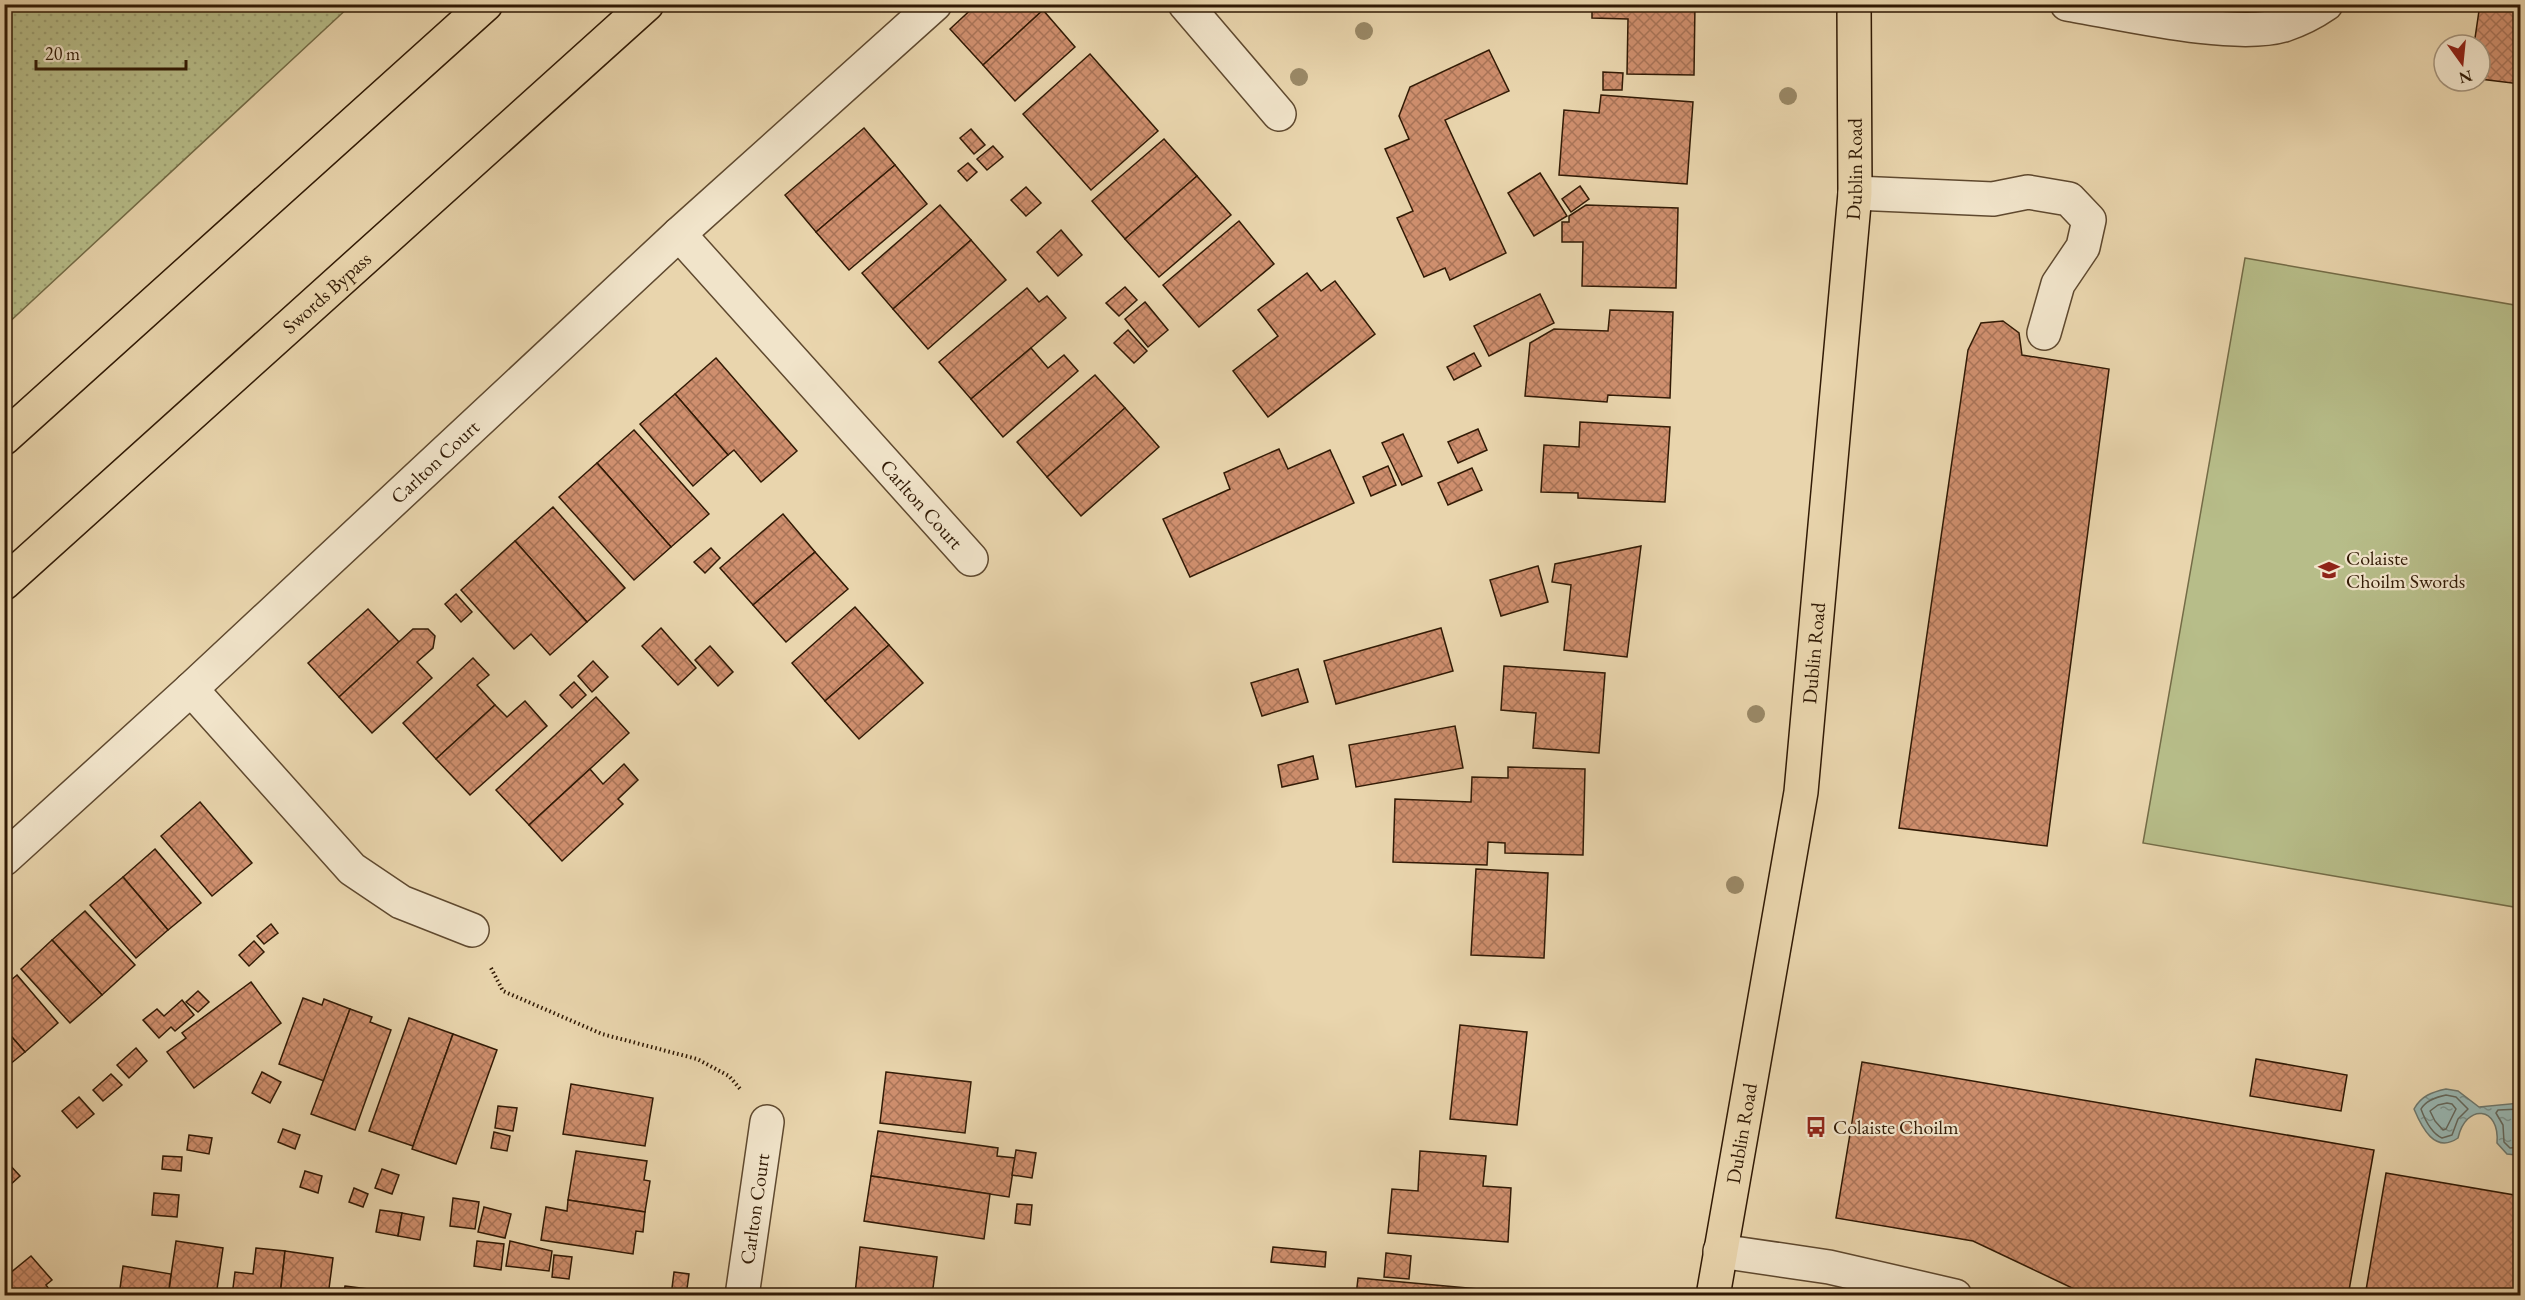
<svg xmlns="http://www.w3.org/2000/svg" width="2525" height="1300" font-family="'EB Garamond',serif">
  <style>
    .grass { fill: url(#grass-dots); stroke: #746c47; stroke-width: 1.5 }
    .garden { fill: #b7bd89; stroke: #746c47; stroke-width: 1.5 }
    .water { fill: url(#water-ripples); stroke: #6f786d; stroke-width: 1.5 }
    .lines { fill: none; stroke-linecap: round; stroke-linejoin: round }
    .shore { stroke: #65685c; stroke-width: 1.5 }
    .building { fill: url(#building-cross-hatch); stroke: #311a05; stroke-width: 1.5 }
    .minor-casing { stroke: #5f492f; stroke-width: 36 }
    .major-casing { stroke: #311a05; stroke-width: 36 }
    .path { stroke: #311a05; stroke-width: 4; stroke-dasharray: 1.5 3; stroke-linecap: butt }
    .minor { stroke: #f1e4ca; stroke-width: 33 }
    .major { stroke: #e9d5ad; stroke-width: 33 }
    .tree { fill: #9a8967 }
    .labels { text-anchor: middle; stroke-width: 4.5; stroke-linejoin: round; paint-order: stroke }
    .street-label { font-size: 20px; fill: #311a05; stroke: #f1e4ca }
    .poi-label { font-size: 20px; fill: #311a05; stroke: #f1e4ca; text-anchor: start }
  </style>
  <defs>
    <pattern id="grass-dots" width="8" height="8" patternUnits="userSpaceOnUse" patternTransform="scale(1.5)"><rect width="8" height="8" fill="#b7bd89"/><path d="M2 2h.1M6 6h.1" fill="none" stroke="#9ea275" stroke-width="1.8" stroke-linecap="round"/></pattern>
    <pattern id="water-ripples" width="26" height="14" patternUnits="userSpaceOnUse" patternTransform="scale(1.5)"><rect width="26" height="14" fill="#99b7b2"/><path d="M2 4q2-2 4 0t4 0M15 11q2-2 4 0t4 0" fill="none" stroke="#7d948f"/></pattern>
    <pattern id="building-cross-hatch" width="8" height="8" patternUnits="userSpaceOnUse" patternTransform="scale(1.5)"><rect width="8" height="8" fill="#cf8f6e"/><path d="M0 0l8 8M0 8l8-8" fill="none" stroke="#a97458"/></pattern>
  </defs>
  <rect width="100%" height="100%" fill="#e9d5ad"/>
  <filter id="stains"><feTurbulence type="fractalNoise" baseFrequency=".00333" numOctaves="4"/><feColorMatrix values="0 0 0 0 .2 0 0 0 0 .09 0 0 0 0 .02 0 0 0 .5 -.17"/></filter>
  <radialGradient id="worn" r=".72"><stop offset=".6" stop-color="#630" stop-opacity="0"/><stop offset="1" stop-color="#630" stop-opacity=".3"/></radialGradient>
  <path class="grass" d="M5,4H351V5L5,326Z"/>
  <path class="garden" d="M2245,258L2520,306V908L2143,843Z"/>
  <path class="water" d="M2446,1089L2458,1091L2479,1107L2520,1103V1152L2516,1155L2507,1154L2497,1143C2500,1106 2466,1103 2458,1138C2435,1154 2422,1128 2414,1109C2421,1096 2432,1092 2446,1089Z"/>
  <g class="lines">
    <g class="shore">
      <path d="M2446,1095L2456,1097L2468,1109L2458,1119L2452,1135L2442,1138C2431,1133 2425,1120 2421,1109C2426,1100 2437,1097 2446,1095Z"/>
      <path d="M2447,1103L2452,1104L2456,1109L2446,1129L2443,1130L2435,1121L2430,1111L2438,1105Z"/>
      <path d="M2520,1109L2498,1110L2496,1113L2503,1125L2504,1142L2510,1148L2520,1147"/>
    </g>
  </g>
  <g class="building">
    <path d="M977,4H1038L1043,10L983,65L950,29Z"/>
    <path d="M1592,4H1695L1694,75L1627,74L1628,19L1592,18Z"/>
    <path d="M2480,4H2520V84L2480,79V45H2474Z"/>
    <path d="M1043,10L1075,47L1015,101L983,65Z"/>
    <path d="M1489,50L1509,91L1445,120L1506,253L1450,280L1445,268L1424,277L1397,218L1413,211L1385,149L1409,139L1399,116L1410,87Z"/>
    <path d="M1090,54L1158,131L1091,190L1023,114Z"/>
    <path d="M1603,72L1623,73L1622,90H1603Z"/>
    <path d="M1601,95L1693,102L1687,184L1559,175L1564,110L1599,113Z"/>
    <path d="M864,128L895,165L816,232L785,195Z"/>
    <path d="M971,129L985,145L974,154L960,138Z"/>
    <path d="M1164,139L1197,176L1125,239L1092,201Z"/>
    <path d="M993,146L1003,157L987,170L977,159Z"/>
    <path d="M968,163L977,172L967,181L958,171Z"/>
    <path d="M895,165L927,204L849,270L816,232Z"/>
    <path d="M1540,173L1567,216L1534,236L1508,193Z"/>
    <path d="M1197,176L1231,215L1159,277L1125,239Z"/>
    <path d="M1580,186L1589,199L1571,212L1562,199Z"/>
    <path d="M1026,187L1041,203L1026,216L1011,200Z"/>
    <path d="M940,205L971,240L893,309L862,273Z"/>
    <path d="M1586,205L1678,208L1676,288L1582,286L1583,242H1562V222H1569V216Z"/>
    <path d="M1239,221L1274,264L1199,327L1163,285Z"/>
    <path d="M1061,230L1082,255L1058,276L1037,252Z"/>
    <path d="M971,240L1006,280L928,349L893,309Z"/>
    <path d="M1307,273L1321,291L1335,281L1375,334L1268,417L1233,371L1278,336L1258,310Z"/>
    <path d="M1125,287L1137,300L1119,316L1106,303Z"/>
    <path d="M1027,288L1039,302L1047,296L1066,318L971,399L939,362Z"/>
    <path d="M1540,294L1554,323L1489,356L1474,326Z"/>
    <path d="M1145,302L1168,330L1148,347L1125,319Z"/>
    <path d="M1610,310L1673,312L1670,398L1608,395L1607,402L1525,396L1530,343L1554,329L1608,331Z"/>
    <path d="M2003,321L2019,333L2022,355L2109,369L2047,846L1899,828L1968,350L1981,323Z"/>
    <path d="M1128,330L1147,351L1134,363L1114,343Z"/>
    <path d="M1031,348L1048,368L1064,355L1078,371L1003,437L971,399Z"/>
    <path d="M1474,353L1481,366L1454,380L1447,367Z"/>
    <path d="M716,358L797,451L761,482L734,450L728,455L675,394Z"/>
    <path d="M1095,375L1125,408L1047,477L1017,442Z"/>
    <path d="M675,394L728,455L693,486L640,424Z"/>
    <path d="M1125,408L1159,447L1081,516L1047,477Z"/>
    <path d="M1580,422L1670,427L1665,502L1578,498V493L1541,492L1544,445L1579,447Z"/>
    <path d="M1478,429L1487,450L1458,463L1448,442Z"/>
    <path d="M634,430L709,514L671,547L597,463Z"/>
    <path d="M1403,434L1422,476L1402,485L1382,443Z"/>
    <path d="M1279,449L1288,469L1330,450L1354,503L1190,577L1163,519L1230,489L1224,473Z"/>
    <path d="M597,463L671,547L634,580L559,497Z"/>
    <path d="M1388,466L1396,485L1371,496L1363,477Z"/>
    <path d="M1472,468L1482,490L1448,505L1438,483Z"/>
    <path d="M553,507L625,588L587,622L515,541Z"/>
    <path d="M783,514L815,552L753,605L720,568Z"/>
    <path d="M515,541L587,622L550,655L531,634L514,649L461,590Z"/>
    <path d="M1641,546L1627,657L1564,650L1571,585L1552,582L1555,564Z"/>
    <path d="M711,548L720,558L705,573L694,562Z"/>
    <path d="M815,552L848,589L786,642L753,605Z"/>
    <path d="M1538,566L1548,602L1501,616L1490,580Z"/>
    <path d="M456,594L472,612L461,622L445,604Z"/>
    <path d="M855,607L889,645L825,701L792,663Z"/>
    <path d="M368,609L399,642L339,697L308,663Z"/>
    <path d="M661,628L696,668L678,685L642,646Z"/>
    <path d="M1441,628L1453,671L1336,704L1324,661Z"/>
    <path d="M413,629H428L435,636L433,648L417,662L432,678L372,733L339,697Z"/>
    <path d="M889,645L923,683L859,739L825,701Z"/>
    <path d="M710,646L733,672L718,686L695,660Z"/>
    <path d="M473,658L489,675L477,685L495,705L436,759L403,723Z"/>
    <path d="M593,661L608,677L592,692L578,676Z"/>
    <path d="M1504,666L1605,673L1599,753L1533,748L1536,713L1501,710Z"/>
    <path d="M1298,669L1308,702L1262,716L1251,683Z"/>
    <path d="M574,682L586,695L572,708L560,695Z"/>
    <path d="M596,697L629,733L529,825L496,790Z"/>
    <path d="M525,701L547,726L470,795L436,759L495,705L507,717Z"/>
    <path d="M1455,726L1463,768L1356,787L1349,745Z"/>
    <path d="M1313,756L1318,779L1282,787L1278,765Z"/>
    <path d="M624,764L638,780L618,799L623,804L562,861L529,825L590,769L603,784Z"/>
    <path d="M1508,767L1585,769L1583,855L1505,853V843L1488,842L1487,865L1393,862L1395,799L1471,802L1472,777L1508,778Z"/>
    <path d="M200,802L252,863L212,896L161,836Z"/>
    <path d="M155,849L201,903L168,930L123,877Z"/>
    <path d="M1476,869L1548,873L1544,958L1471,955Z"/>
    <path d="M123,877L168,930L136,958L90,905Z"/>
    <path d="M85,911L135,965L102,995L52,940Z"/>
    <path d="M271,924L278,933L264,944L257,936Z"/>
    <path d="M52,940L102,995L70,1023L21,969Z"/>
    <path d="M254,941L264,952L249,966L239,955Z"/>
    <path d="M17,975L58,1023L25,1052L4,1028V986Z"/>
    <path d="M251,982L281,1023L194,1088L167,1052L186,1038L182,1033Z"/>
    <path d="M198,991L209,1002L198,1012L186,1002Z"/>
    <path d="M303,998L322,1005L324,999L350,1009L324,1081L279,1064Z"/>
    <path d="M182,1000L194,1015L175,1031L171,1027L159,1038L143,1020L157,1009L164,1016Z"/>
    <path d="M350,1009L372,1017L370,1022L391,1030L355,1130L311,1114Z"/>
    <path d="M409,1018L453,1034L413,1146L369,1131Z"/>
    <path d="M1460,1025L1527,1032L1517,1125L1450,1119Z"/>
    <path d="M4,1028L25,1052L4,1069Z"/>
    <path d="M453,1034L497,1050L456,1164L412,1149Z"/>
    <path d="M136,1048L147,1061L129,1078L117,1065Z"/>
    <path d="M2256,1059L2347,1075L2341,1111L2250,1096Z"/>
    <path d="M1862,1062L2374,1150L2348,1296H2089L1973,1241L1836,1218Z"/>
    <path d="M262,1072L281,1082L270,1103L252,1093Z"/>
    <path d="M886,1072L971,1082L965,1133L880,1123Z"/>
    <path d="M111,1074L122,1085L103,1101L93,1090Z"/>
    <path d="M571,1084L653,1098L645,1146L563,1134Z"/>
    <path d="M79,1097L94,1114L77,1128L62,1111Z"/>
    <path d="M498,1106L517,1108L513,1131L495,1128Z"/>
    <path d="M283,1129L300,1135L295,1149L278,1142Z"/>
    <path d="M878,1131L998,1148L997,1156L1015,1158L1009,1197L871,1176Z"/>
    <path d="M494,1132L510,1136L507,1151L491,1148Z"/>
    <path d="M189,1135L212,1138L209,1154L187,1150Z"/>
    <path d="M1016,1150L1036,1153L1032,1178L1012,1175Z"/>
    <path d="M576,1151L647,1161L644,1180L650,1181L645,1212L568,1200Z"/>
    <path d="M1420,1151L1486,1156L1483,1186L1511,1188L1508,1242L1388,1233L1392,1189L1418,1191Z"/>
    <path d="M163,1156L182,1157L181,1171L162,1169Z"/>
    <path d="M6,1161L20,1176L9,1186L4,1181Z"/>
    <path d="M382,1169L399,1175L392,1194L375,1188Z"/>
    <path d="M305,1171L322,1176L318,1193L300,1187Z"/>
    <path d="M2386,1173L2520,1196V1288L2515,1287L2514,1296H2365Z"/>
    <path d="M871,1176L990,1194L984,1239L864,1221Z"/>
    <path d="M354,1188L368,1194L363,1207L349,1202Z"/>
    <path d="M154,1193L179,1195L177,1217L152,1215Z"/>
    <path d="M453,1198L479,1202L475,1229L450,1226Z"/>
    <path d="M568,1200L645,1212L643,1232L636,1231L633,1254L541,1240L546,1207L567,1211Z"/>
    <path d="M1017,1204L1032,1205L1030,1225L1015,1223Z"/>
    <path d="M484,1207L511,1214L505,1238L478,1232Z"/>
    <path d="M380,1210L402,1213L398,1236L376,1232Z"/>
    <path d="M402,1213L424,1217L420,1240L398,1236Z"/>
    <path d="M176,1241L223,1248L216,1296H168Z"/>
    <path d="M477,1241L504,1244L501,1270L474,1266Z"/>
    <path d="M510,1241L552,1251L549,1271L506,1266Z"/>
    <path d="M860,1247L937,1257L932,1296L855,1294Z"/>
    <path d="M1273,1247L1326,1252L1325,1267L1271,1262Z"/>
    <path d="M256,1248L285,1251L280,1296H232L235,1272L253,1274Z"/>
    <path d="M285,1251L333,1258L328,1296H280Z"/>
    <path d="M1386,1253L1411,1256L1409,1279L1384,1277Z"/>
    <path d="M554,1255L572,1257L569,1279L552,1277Z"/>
    <path d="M31,1256L52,1280L46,1285L54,1296H4V1278Z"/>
    <path d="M123,1266L171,1274L168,1296H119Z"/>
    <path d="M674,1272L689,1274L686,1296H671Z"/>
    <path d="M1358,1278L1500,1291L1499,1296H1356Z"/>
    <path d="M345,1286L391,1292L390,1296H343Z"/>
    <path d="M452,1289L496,1295V1296H451Z"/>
  </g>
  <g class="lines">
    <defs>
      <g id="minor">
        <path d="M1185,4L1279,114"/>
        <path d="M2067,4C2121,13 2235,40 2284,25C2299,20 2313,13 2326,4"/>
        <path d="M1855,193L1993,199L2028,192L2069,199L2089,220L2083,247L2058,284L2044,333"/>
        <path id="s1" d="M679,234L971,559"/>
        <path d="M191,689L352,869L401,902L472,930"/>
        <path id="s2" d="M4,859L191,689L679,234L935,4"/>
        <path d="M1720,1251L1829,1267L1955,1296"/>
        <path id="s3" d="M742,1296L767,1122"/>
      </g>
      <g id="major">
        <path d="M4,438L486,4"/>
        <path id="s4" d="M4,583L647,4"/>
        <path id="s5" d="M1713,1296L1801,792L1855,193L1854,4"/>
      </g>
    </defs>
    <use href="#minor" class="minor-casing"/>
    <use href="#major" class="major-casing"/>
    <path class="path" d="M491,968L503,991L602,1034L697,1059L729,1076L741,1090"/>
    <use href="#minor" class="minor"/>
    <use href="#major" class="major"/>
  </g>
  <g class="tree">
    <circle cx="1364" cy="31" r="9"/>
    <circle cx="1299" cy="77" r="9"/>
    <circle cx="1788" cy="96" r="9"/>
    <circle cx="1756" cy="714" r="9"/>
    <circle cx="1735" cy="885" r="9"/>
  </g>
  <defs>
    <symbol id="school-bare" viewBox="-9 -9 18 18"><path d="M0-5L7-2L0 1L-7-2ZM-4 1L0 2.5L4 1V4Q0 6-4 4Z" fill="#8f2418" stroke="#f1e4ca" stroke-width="2.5" paint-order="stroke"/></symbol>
    <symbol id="bus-bare" viewBox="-9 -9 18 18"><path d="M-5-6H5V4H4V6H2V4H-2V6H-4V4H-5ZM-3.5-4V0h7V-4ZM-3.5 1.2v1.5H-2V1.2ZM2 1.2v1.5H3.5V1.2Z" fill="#8f2418" stroke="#f1e4ca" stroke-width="2.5" paint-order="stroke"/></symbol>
  </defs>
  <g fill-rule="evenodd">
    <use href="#school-bare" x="2314" y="555" width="30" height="30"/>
    <use href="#bus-bare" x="1801" y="1112" width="30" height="30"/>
  </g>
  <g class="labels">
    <g class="street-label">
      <text dy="7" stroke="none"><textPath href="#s5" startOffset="1137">Dublin Road</textPath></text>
      <text dy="7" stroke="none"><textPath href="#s4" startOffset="434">Swords Bypass</textPath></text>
      <text dy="7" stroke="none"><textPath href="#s2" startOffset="586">Carlton Court</textPath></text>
      <text dy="7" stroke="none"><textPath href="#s1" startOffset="363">Carlton Court</textPath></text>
      <text dy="7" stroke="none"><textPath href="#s5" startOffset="651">Dublin Road</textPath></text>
      <text dy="7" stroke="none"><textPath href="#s5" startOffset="165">Dublin Road</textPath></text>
      <text dy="7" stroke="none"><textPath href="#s3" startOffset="88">Carlton Court</textPath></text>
    </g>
    <g class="poi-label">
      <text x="2346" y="565">Colaiste<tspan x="2346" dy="23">Choilm Swords</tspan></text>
      <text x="1833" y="1134">Colaiste Choilm</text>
    </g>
  </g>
  <rect width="2525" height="1300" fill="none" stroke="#e9d5ad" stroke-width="24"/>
  <rect x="6" y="6" width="2513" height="1288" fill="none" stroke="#311a05" stroke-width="3"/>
  <rect x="12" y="12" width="2501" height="1276" fill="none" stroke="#311a05" stroke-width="1.5"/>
  <g transform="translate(2462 63) rotate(165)"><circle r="28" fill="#f1e4ca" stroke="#a4937b" stroke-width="1.5"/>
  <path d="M0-4.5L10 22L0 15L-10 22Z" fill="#8f2418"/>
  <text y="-9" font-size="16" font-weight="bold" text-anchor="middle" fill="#311a05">N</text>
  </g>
  <path d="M36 60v9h150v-9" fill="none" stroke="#311a05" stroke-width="3"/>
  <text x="45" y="60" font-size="18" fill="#311a05" stroke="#f1e4ca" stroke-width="4.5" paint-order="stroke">20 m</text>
  <rect width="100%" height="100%" filter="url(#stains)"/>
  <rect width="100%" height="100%" fill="url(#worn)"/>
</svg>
